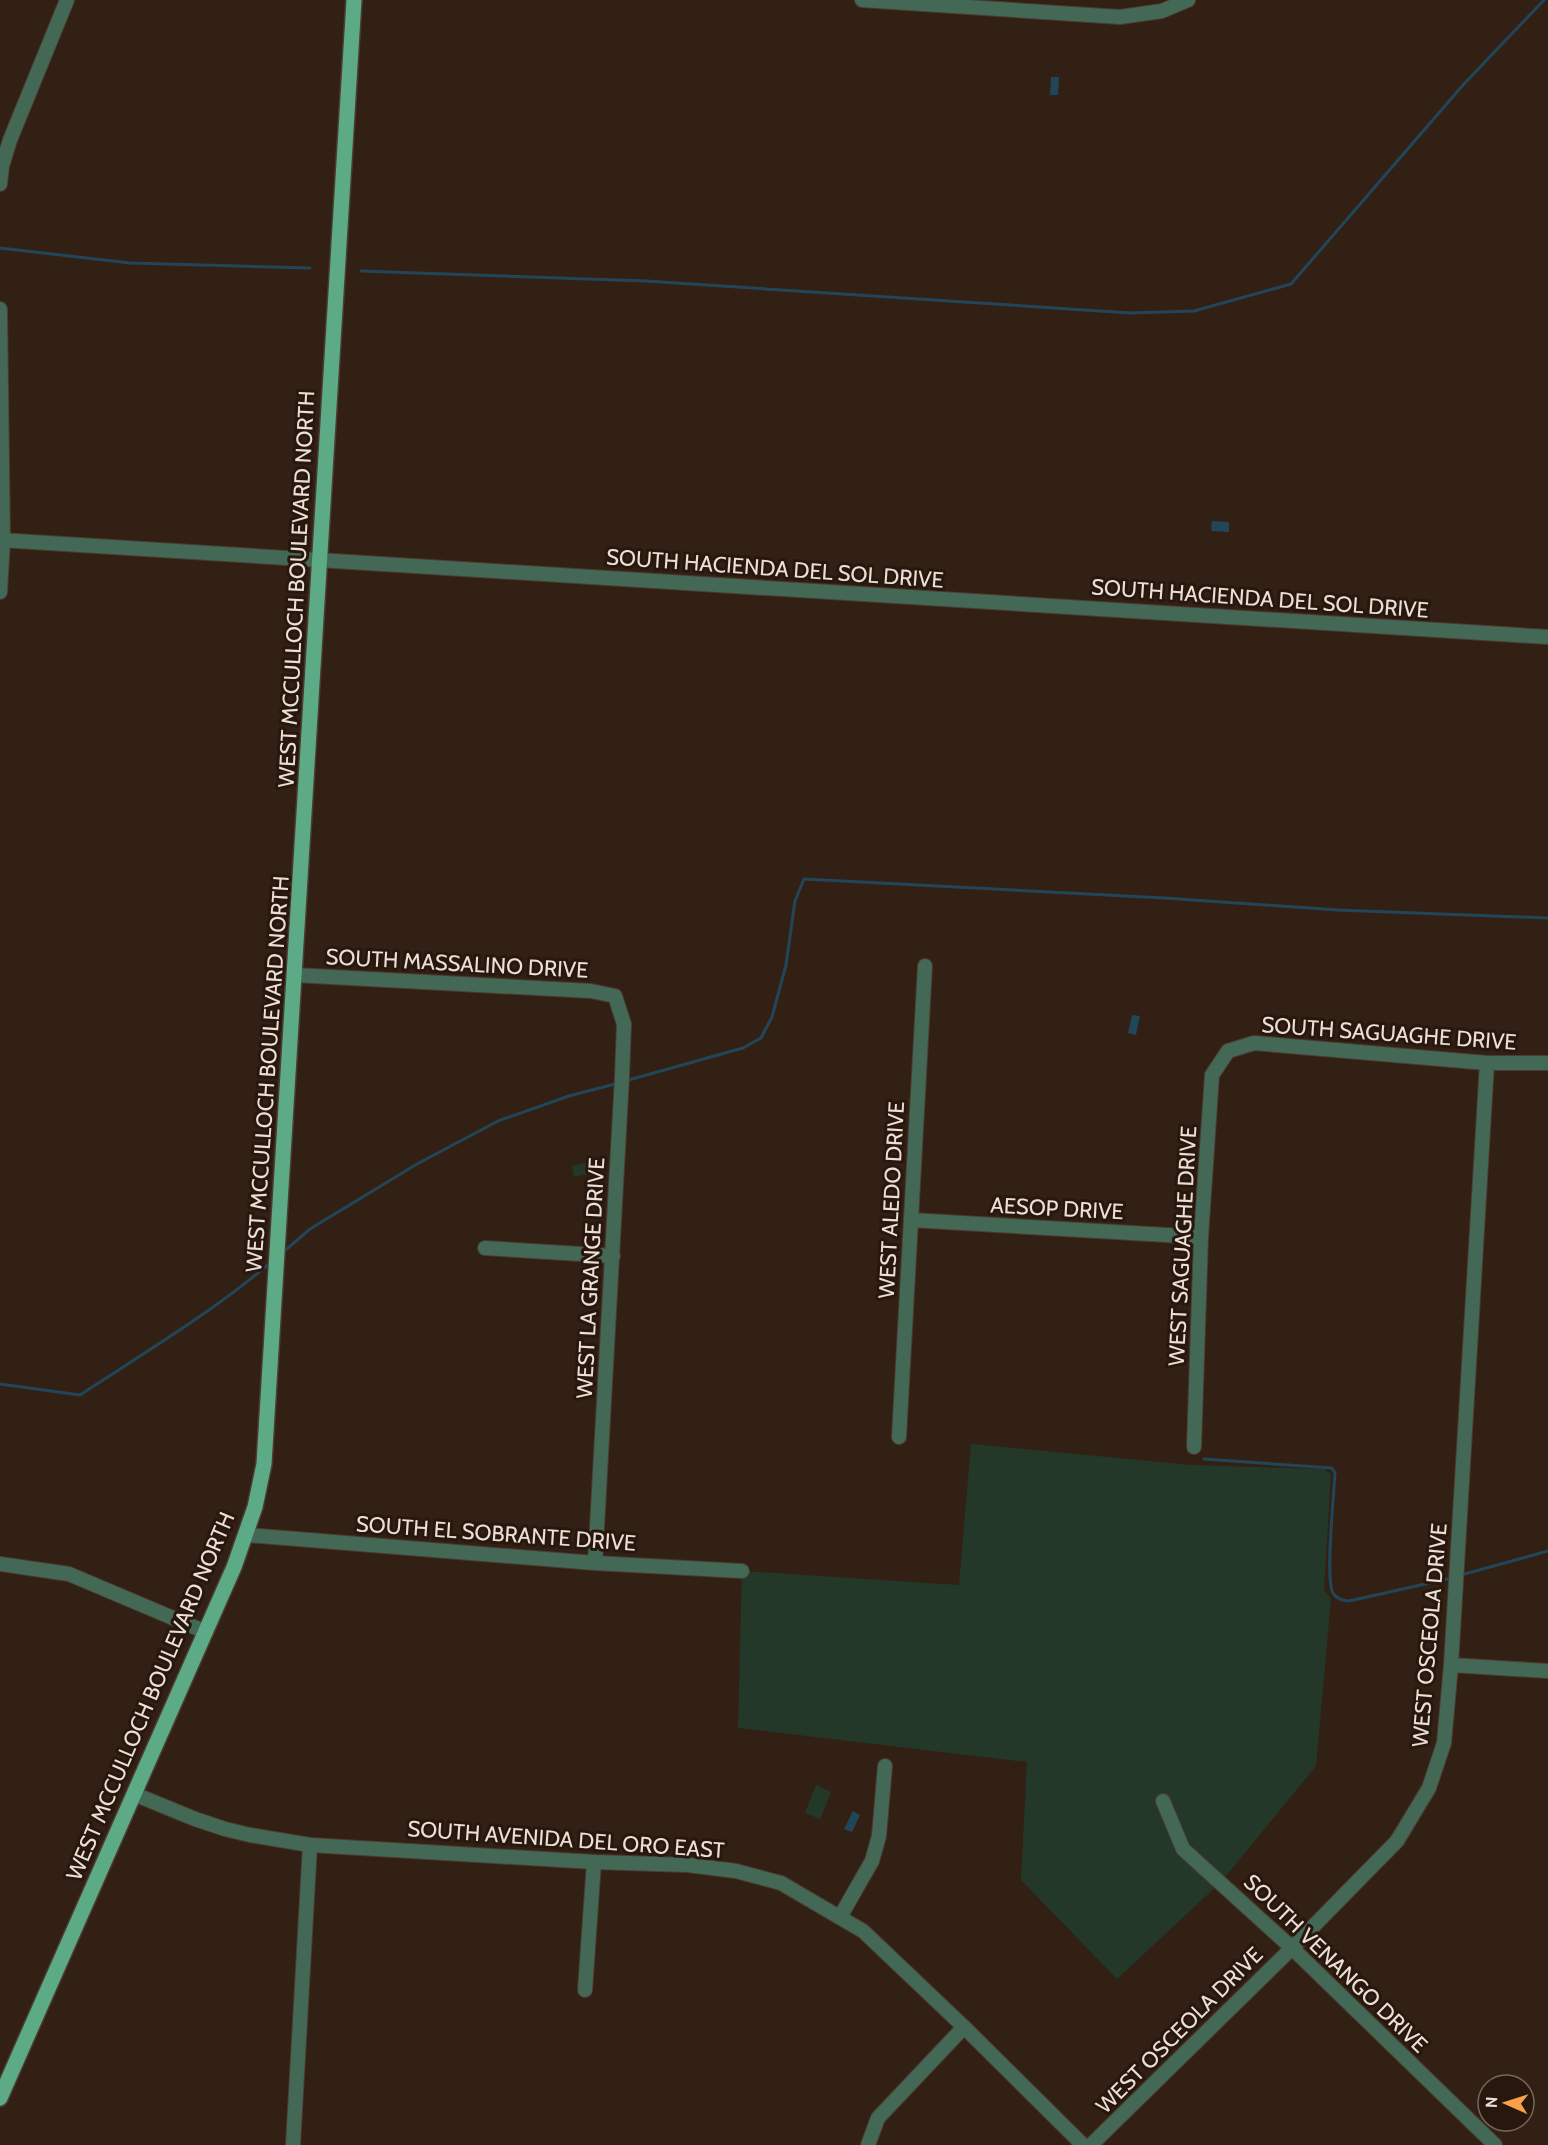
<svg xmlns="http://www.w3.org/2000/svg" width="1548" height="2145" font-family="Cabin,sans-serif">
  <style>
    .green { fill: #24382a }
    .water { fill: #224659 }
    .lines { fill: none; stroke-linecap: round; stroke-linejoin: round }
    .stream { stroke: #224659; stroke-width: 3 }
    .minor-casing { stroke: #4c3b30; stroke-width: 16 }
    .major-casing { stroke: #4c3b30; stroke-width: 18 }
    .minor { stroke: #446856; stroke-width: 14 }
    .major { stroke: #5cab86; stroke-width: 15 }
    .labels { text-anchor: middle; stroke-width: 6; stroke-linejoin: round; paint-order: stroke }
    .street-label { font-size: 22px; fill: #ebdfd8; stroke: #28170c }
  </style>
  <rect width="100%" height="100%" fill="#322015"/>
  <g class="green">
    <path d="M593,1161L596,1172L574,1177L572,1166Z"/>
    <path d="M971,1444L1191,1465L1324,1469L1331,1474L1324,1590L1331,1599L1316,1766L1221,1882L1117,1979L1021,1880L1027,1762L738,1728L742,1571L959,1585Z"/>
    <path d="M816,1785L831,1792L820,1819L805,1813Z"/>
  </g>
  <g class="water">
    <path d="M1051,77H1059L1058,95H1050Z"/>
    <path d="M1212,521L1229,522V532L1211,531Z"/>
    <path d="M1132,1015L1140,1016L1136,1035L1128,1033Z"/>
    <path d="M853,1811L860,1815L852,1832L844,1829Z"/>
  </g>
  <g class="lines">
    <g class="stream">
      <path d="M0,248L130,263L310,268"/>
      <path d="M361,271L646,281L1130,313L1194,311L1291,284L1463,85L1544,0"/>
      <path d="M625,1081L743,1048L761,1038L772,1017L786,965L795,901L804,879L1164,898L1338,910L1548,918"/>
      <path d="M282,1253L310,1229L417,1164L498,1121L569,1096L619,1083"/>
      <path d="M0,1384L80,1395C144,1353 211,1313 270,1263"/>
      <path d="M1204,1459L1332,1468L1335,1473C1334,1493 1325,1580 1333,1593C1336,1599 1343,1600 1349,1601L1452,1578"/>
      <path d="M1461,1575L1548,1551"/>
    </g>
    <defs>
      <g id="minor">
        <path d="M862,0L1120,17L1162,11L1188,0"/>
        <path d="M0,184L2,166L10,140L67,0"/>
        <path d="M0,309L3,540L0,592"/>
        <path d="M0,540L1548,637"/>
        <path d="M295,975L591,991L615,996L624,1024L622,1077L595,1563"/>
        <path d="M911,1220L1201,1237"/>
        <path d="M485,1248L613,1256"/>
        <path d="M899,1437L925,966"/>
        <path d="M1194,1447L1201,1237L1212,1075L1228,1051L1254,1043L1487,1063H1548"/>
        <path d="M247,1535L595,1563L742,1571"/>
        <path d="M0,1564L69,1574L206,1632"/>
        <path d="M1451,1665L1548,1671"/>
        <path d="M134,1794L195,1819L225,1829L250,1835L310,1845L594,1862L688,1865L736,1871L781,1883L863,1931L964,2027L1083,2145"/>
        <path d="M1163,1801L1183,1849L1292,1948L1495,2145"/>
        <path d="M840,1917L872,1861L879,1836L885,1766"/>
        <path d="M585,1990L594,1862"/>
        <path d="M293,2145L310,1845"/>
        <path d="M868,2145L878,2118L964,2027"/>
        <path d="M1091,2145L1292,1948L1397,1841L1429,1788L1444,1743L1451,1665L1487,1063"/>
      </g>
      <path id="major" d="M0,2098L234,1567L255,1507L264,1464L354,0"/>
    </defs>
    <use href="#minor" class="minor-casing"/>
    <use href="#major" class="major-casing"/>
    <use href="#minor" class="minor"/>
    <use href="#major" class="major"/>
  </g>
  <g class="labels">
    <g class="street-label">
      <text transform="translate(775 568) rotate(4)" y="8">SOUTH HACIENDA DEL SOL DRIVE</text>
      <text transform="translate(296 589) rotate(-87)" y="8">WEST MCCULLOCH BOULEVARD NORTH</text>
      <text transform="translate(1260 598) rotate(4)" y="8">SOUTH HACIENDA DEL SOL DRIVE</text>
      <text transform="translate(457 963) rotate(3)" y="8">SOUTH MASSALINO DRIVE</text>
      <text transform="translate(1389 1033) rotate(4)" y="8">SOUTH SAGUAGHE DRIVE</text>
      <text transform="translate(267 1074) rotate(-86)" y="8">WEST MCCULLOCH BOULEVARD NORTH</text>
      <text transform="translate(891 1200) rotate(-87)" y="8">WEST ALEDO DRIVE</text>
      <text transform="translate(1057 1208) rotate(3)" y="8">AESOP DRIVE</text>
      <text transform="translate(1182 1246) rotate(-87)" y="8">WEST SAGUAGHE DRIVE</text>
      <text transform="translate(590 1278) rotate(-87)" y="8">WEST LA GRANGE DRIVE</text>
      <text transform="translate(496 1533) rotate(4)" y="8">SOUTH EL SOBRANTE DRIVE</text>
      <text transform="translate(1429 1635) rotate(-85)" y="8">WEST OSCEOLA DRIVE</text>
      <text transform="translate(150 1696) rotate(-67)" y="8">WEST MCCULLOCH BOULEVARD NORTH</text>
      <text transform="translate(566 1839) rotate(4)" y="8">SOUTH AVENIDA DEL ORO EAST</text>
      <text transform="translate(1336 1963) rotate(44)" y="8">SOUTH VENANGO DRIVE</text>
      <text transform="translate(1179 2030) rotate(-45)" y="8">WEST OSCEOLA DRIVE</text>
    </g>
  </g>
  <g transform="translate(1506 2103) rotate(273)"><circle r="28" fill="#28170c" stroke="#76675e" stroke-width="1.5"/>
  <path d="M0-4.5L10 22L0 15L-10 22Z" fill="#f8a14a"/>
  <text y="-9" font-size="16" font-weight="bold" text-anchor="middle" fill="#ebdfd8">N</text>
  </g>
</svg>
